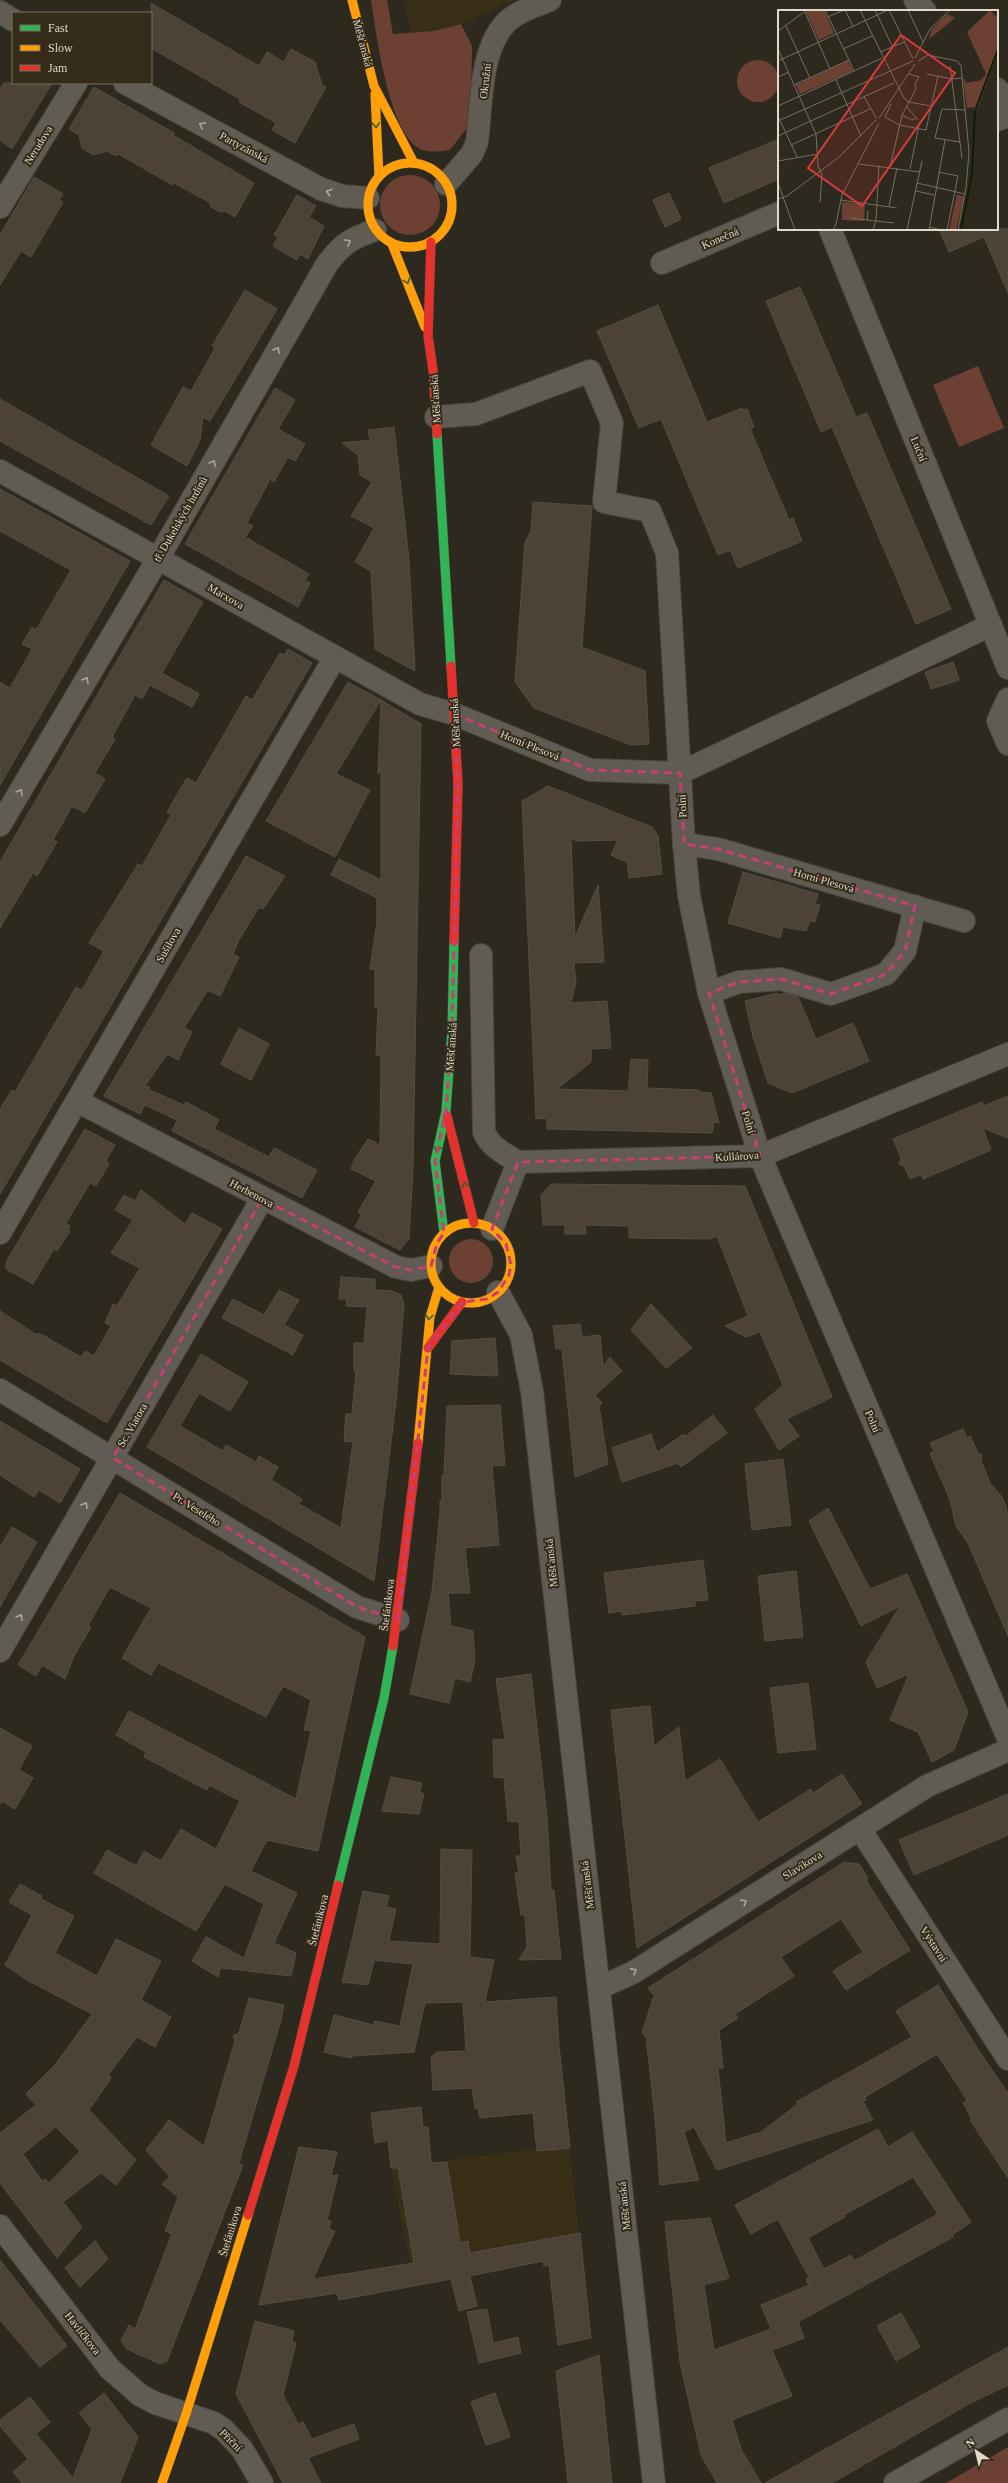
<svg xmlns="http://www.w3.org/2000/svg" width="1008" height="2483" font-family="Georgia,serif">
  <style>
    .built { fill: #392f16 }
    .green { fill: #6c4134 }
    .building { fill: #4c4235; stroke: #544e46; fill-rule: evenodd }
    .lines { fill: none; stroke-linecap: round; stroke-linejoin: round }
    .street-casing { stroke: #49453c; stroke-width: 24 }
    .fast-casing { stroke: #49453c; stroke-width: 10 }
    .slow-casing { stroke: #49453c; stroke-width: 10 }
    .jam-casing { stroke: #49453c; stroke-width: 10 }
    .street { stroke: #605c54; stroke-width: 22 }
    .fast { stroke: #30b455; stroke-width: 9 }
    .slow { stroke: #ff9f0a; stroke-width: 9 }
    .jam { stroke: #e5322d; stroke-width: 9 }
    .oneway { stroke: #aca89d }
    .oneway2 { stroke: #326230 }
    .marked { fill: none; stroke: #c83f72; stroke-width: 3; stroke-dasharray: 8 5; stroke-linejoin: round }
    .labels { text-anchor: middle; stroke-width: 4; stroke-linejoin: round; paint-order: stroke }
    .street-label { font-size: 11px; fill: #dfdace; stroke: #342b18 }
    .inset-river { fill: none; stroke: #0b1f03; stroke-width: 2 }
    .inset-road { fill: none; stroke: #757064; stroke-width: 1 }
    .view { fill: #d73a39; fill-opacity: 0.15; stroke: #d73a39; stroke-width: 2 }
    .inset-edge { fill: none; stroke: #dfdace; stroke-width: 2 }
  </style>
  <rect width="100%" height="100%" fill="#2e291e"/>
  <g class="built">
    <path d="M404,0H514L461,24L434,31L411,33Z"/>
    <path d="M569,2144L579,2233L410,2264L391,2168Z"/>
  </g>
  <g class="green">
    <path d="M371,0H387L393,34L434,31L461,24L472,46L471,101L467,128L450,150C441,151 431,153 423,150C389,139 376,31 371,0Z"/>
    <circle cx="758" cy="81" r="21"/>
    <circle cx="410" cy="205" r="30"/>
    <path d="M978,366L1004,428L959,447L933,385Z"/>
    <circle cx="471" cy="1261" r="22"/>
    <path d="M1008,2447V2483H946Z"/>
  </g>
  <g class="building">
    <path d="M151,3L259,66L267,52L284,62L291,49L315,62L322,85L326,87L295,143L272,130L276,123L239,102L240,99L151,48Z"/>
    <path d="M4,83H52L12,149L0,140V89Z"/>
    <path d="M94,87L174,133L173,135L254,183L235,217L225,211L221,212L211,207L209,202L174,183L173,185L118,154L116,156L107,151L93,155L82,148L79,135L69,129Z"/>
    <path d="M779,139V179L724,203L709,168Z"/>
    <path d="M34,177L63,194L59,200L63,202L31,257L21,251L0,285V235Z"/>
    <path d="M669,193L681,219L665,227L653,200Z"/>
    <path d="M297,195L316,206L309,217L324,226L308,259L300,254L297,260L273,246L278,237L274,235Z"/>
    <path d="M939,229H1008V293L984,237L949,252Z"/>
    <path d="M800,287L856,417L867,413L951,609L916,624L832,427L821,432L766,301Z"/>
    <path d="M245,290L277,309L210,421L203,417L200,440L187,466L151,445L183,387L191,391L215,348L212,346Z"/>
    <path d="M658,305L707,422L742,408L743,410L747,409L754,427L750,429L789,520L793,518L802,541L738,568L730,550L718,555L661,419L639,428L597,331Z"/>
    <path d="M275,388L295,400L278,429L305,444L295,461L288,457L274,482L270,479L247,523L253,526L245,537L309,574L305,580L310,583L298,607L185,544Z"/>
    <path d="M0,399L169,496L151,525L0,441Z"/>
    <path d="M394,427L409,559L415,671L375,649L371,571L355,562L374,528L351,516L372,482L360,475L358,455L342,443L370,440L368,430Z"/>
    <path d="M0,489L130,561L0,785V682L10,688L32,649L22,644L32,627L36,630L71,570L0,531Z"/>
    <path d="M533,502L592,506L582,647L645,671L649,744L631,745L534,708L515,682L525,542L531,532Z"/>
    <path d="M164,580L203,602L162,673L199,694L192,707L150,685L142,699L135,695L112,737L115,739L95,773L105,779L85,813L72,806L53,840L57,842L37,876L33,873L0,928V862Z"/>
    <path d="M288,649L312,663L0,1194V1110L3,1104L12,1090L15,1092L76,987L82,990L104,951L89,943L138,864L142,866L171,815L167,812L187,778L196,783L246,696L252,700L280,653L284,655Z"/>
    <path d="M953,662L959,680L931,689L925,672Z"/>
    <path d="M348,682L381,700L336,774L370,790L335,857L266,821Z"/>
    <path d="M381,700L421,724L413,1168L409,1239L400,1250L355,1227L362,1214L358,1212L376,1181L351,1169L354,1160L368,1139L380,1145L381,1055H376L378,1007H375V969H370L377,921V898L331,875L339,859L381,880V769L378,774Z"/>
    <path d="M548,786L652,827L658,836L662,874L629,878L627,862L611,855L618,840L578,841L571,839L575,937L598,885L604,962L574,963L576,982L571,1003L607,1001L611,1048L591,1049V1062L557,1089L628,1091L631,1059L648,1060L647,1088L699,1090V1092L711,1093L719,1123L714,1122L712,1133L547,1129V1118L536,1119L522,801Z"/>
    <path d="M246,856L285,876L263,909L259,907L239,940L233,954L239,957L220,996L208,990L184,1028L192,1032L178,1060L167,1054L145,1086L150,1087L149,1090L184,1105L186,1102L219,1120L214,1129L269,1157L274,1148L317,1170L302,1198L172,1131L177,1120L145,1105L140,1114L104,1096Z"/>
    <path d="M743,872L818,894L815,904L820,905L815,922L810,921L806,931L783,927L780,938L728,923Z"/>
    <path d="M777,993L778,995L786,993L798,997L816,1039L853,1023L869,1061L792,1093L768,1083L753,1037L745,1001Z"/>
    <path d="M239,1028L269,1044L251,1080L221,1064Z"/>
    <path d="M1008,1096V1138L983,1128L991,1150L923,1179L921,1174L910,1179L904,1166L899,1164L901,1158L893,1139L982,1102L984,1106Z"/>
    <path d="M85,1129L115,1145L106,1161L109,1164L96,1186L90,1183L66,1223L70,1226L68,1230L70,1231L57,1251L54,1249L33,1284L6,1269V1262Z"/>
    <path d="M551,1184L745,1186L832,1397L787,1419L799,1436L779,1450L755,1409L783,1385L760,1332L746,1337L725,1326L748,1316L717,1236L709,1239L629,1238V1226L585,1225L586,1234H565V1225H543L541,1195Z"/>
    <path d="M141,1190L185,1224L192,1213L222,1229L107,1423L0,1360V1311L37,1335L39,1333L81,1357L85,1351L94,1356L111,1326L105,1323L113,1304L117,1306L140,1268L111,1253L133,1220L115,1210L124,1195L135,1201Z"/>
    <path d="M341,1277L375,1279V1290L392,1291L401,1295L404,1304L396,1402L374,1581L147,1447L201,1354L248,1382L230,1411L199,1393L180,1426L223,1451L226,1445L256,1462L259,1456L278,1467L271,1480L302,1499L299,1504L341,1528L353,1442L344,1441L346,1414H352L356,1371H354V1343H364L367,1307L346,1306L347,1299H339Z"/>
    <path d="M279,1290L299,1300L284,1325L303,1335L293,1355L222,1318L233,1299L264,1315Z"/>
    <path d="M651,1304L692,1348L666,1368L631,1330Z"/>
    <path d="M580,1324L582,1337L600,1335L603,1366L610,1357L622,1371L595,1395L602,1403L599,1406L608,1464L575,1477L562,1349H556L553,1326Z"/>
    <path d="M495,1338L498,1376L450,1374L452,1341Z"/>
    <path d="M500,1405L505,1465L492,1466L499,1545L465,1548L470,1593H448L451,1626L473,1631L475,1660L470,1682L455,1678L449,1703L410,1694L432,1591L440,1513V1501H442V1475H444L447,1406Z"/>
    <path d="M713,1415L727,1433L681,1467L678,1463L622,1482L612,1448L651,1434L657,1452L684,1434L686,1436Z"/>
    <path d="M0,1421L80,1469L60,1503L39,1490L34,1497L0,1475Z"/>
    <path d="M963,1429L967,1438L970,1436L978,1453L982,1455L981,1461L990,1483L1002,1497L1006,1506L1008,1517V1636L968,1543L956,1526L950,1500L930,1453L934,1452L930,1443Z"/>
    <path d="M783,1459L791,1525L752,1530L745,1464Z"/>
    <path d="M120,1493L365,1637L318,1851L267,1840L251,1871L297,1893L274,1943L296,1953L291,1976L222,1968H220L218,1977L192,1961L206,1937L244,1958L264,1904L225,1884L196,1931L94,1873L107,1850L136,1866L144,1851L161,1861L181,1829L216,1849L240,1801L209,1785L207,1790L144,1757L146,1752L116,1735L129,1711L296,1799L311,1731L304,1730L311,1700L283,1686L266,1717L158,1663L151,1675L122,1658L151,1608L110,1587L88,1625L91,1627L74,1656L65,1679L42,1665L36,1676L18,1665Z"/>
    <path d="M828,1508L870,1589L907,1574L968,1712L954,1750L932,1762L918,1732L890,1720L909,1674L877,1688L866,1662L900,1606L861,1626L809,1521Z"/>
    <path d="M12,1527L37,1542L0,1607V1547Z"/>
    <path d="M703,1560L708,1600L695,1601V1606L622,1615L621,1611L609,1613L604,1573Z"/>
    <path d="M796,1571L803,1637L765,1641L758,1576Z"/>
    <path d="M531,1674L547,1816L551,1890H554L561,1959L519,1960L527,1947L525,1915H521L515,1873H519L516,1856H521L519,1822L508,1821L504,1778L494,1777L493,1740L505,1739L496,1679Z"/>
    <path d="M808,1683L816,1749L778,1753L770,1688Z"/>
    <path d="M650,1706L654,1746L679,1727L685,1781L720,1759L758,1822L811,1789L813,1793L842,1774L862,1804L637,1948L611,1710Z"/>
    <path d="M0,1728L32,1746L19,1770L33,1778L15,1809L2,1801L0,1804Z"/>
    <path d="M391,1777L422,1783L420,1792L424,1794L419,1814L382,1811Z"/>
    <path d="M1008,1794V1835L914,1875L899,1840Z"/>
    <path d="M441,1849L472,1850L470,1957L494,1960L485,2002L556,1997L559,2046L570,2148L537,2151L533,2113L480,2118L478,2108H475L472,2088L433,2090L431,2057L437,2052L466,2051L463,2002L425,2003L414,2052L352,2056L351,2058L324,2052L334,2015L374,2025V2021L400,2026L413,1964L374,1960L368,1985L342,1982L351,1944L363,1891L389,1896L386,1907L396,1909L389,1941L440,1944Z"/>
    <path d="M844,1862L859,1864L868,1878L866,1880L910,1950L846,1990L833,1971L863,1952L841,1919L781,1957L794,1976L735,2014L738,2018L719,2030L723,2068H718L726,2143L761,2132L798,2104L796,2102L912,2037L896,2011L938,1985L981,2054L1008,2093V2178L970,2120L972,2119L963,2103L967,2100L937,2054L865,2097L866,2100L863,2101L873,2120L717,2170L694,2127L684,2132L699,2180L660,2185L655,2117L646,2037L642,2033L653,1998H656L648,1988Z"/>
    <path d="M20,1884L42,1896L41,1899L74,1916L55,1953L97,1976L116,1939L161,1961L141,2000L171,2017L155,2047L137,2037L108,2075L111,2078L89,2110L136,2160L116,2185L101,2173L63,2202L82,2227L57,2258L0,2183V2133L36,2105L26,2094L55,2065L92,2014L27,1980L5,1965L32,1915L9,1902ZM56,2127L80,2151L49,2183L45,2179L42,2181L23,2154Z"/>
    <path d="M249,1998L284,2005L281,2020L239,2163L243,2165L167,2361L160,2364L127,2349L121,2341L129,2325L135,2329L144,2306L172,2234L165,2231L178,2197L162,2184L170,2177L146,2150L169,2120L204,2146L235,2041L233,2036L239,2033Z"/>
    <path d="M421,2107L423,2127H428L431,2163L447,2162L460,2243L468,2241L470,2253L580,2233L591,2338L558,2345L549,2265L544,2266L543,2261L470,2276L477,2306L459,2311L451,2279L339,2300L337,2293L259,2305L299,2147L337,2152L331,2176L338,2175L327,2220L331,2221L329,2229L335,2231L313,2279L414,2263L398,2168H391L388,2140L375,2143L371,2113Z"/>
    <path d="M878,2129L888,2147L912,2132L971,2222L952,2235L953,2237L798,2322L804,2338L772,2350L792,2396L732,2420L741,2449L761,2483H717L701,2455L680,2362L665,2222L710,2218L729,2278L704,2285L714,2350L771,2329L761,2305L809,2285L806,2279L809,2277L778,2219L751,2234L735,2205ZM913,2177L938,2214L854,2261L851,2255L824,2269L808,2238L845,2217L844,2215Z"/>
    <path d="M95,2241L108,2259L80,2287L65,2268Z"/>
    <path d="M0,2260L67,2346L40,2367L0,2320Z"/>
    <path d="M487,2309L493,2343L518,2337L521,2353L479,2363L467,2312Z"/>
    <path d="M901,2313L920,2347L896,2361L877,2326Z"/>
    <path d="M255,2321L294,2331L292,2342L296,2343L283,2395L298,2424L303,2422L312,2439L354,2424L359,2439L308,2458L321,2483H283L236,2394Z"/>
    <path d="M1008,2347V2385L967,2405L832,2483H765Z"/>
    <path d="M599,2355L612,2483H568L556,2371Z"/>
    <path d="M104,2393L138,2437L120,2483H22L13,2472L28,2459L0,2426V2420L30,2397L50,2422L36,2434L73,2478L92,2429L79,2413Z"/>
    <path d="M495,2393L510,2437L486,2445L471,2402Z"/>
  </g>
  <g class="lines">
    <defs>
      <g id="street">
        <path d="M915,0L925,11"/>
        <path d="M0,12L13,20"/>
        <path d="M125,83L321,189L342,196L368,198"/>
        <path d="M997,89L1008,101"/>
        <path d="M997,120L1008,116"/>
        <path d="M446,184L472,154L477,142C482,104 479,36 516,15C527,8 539,5 550,0"/>
        <path d="M0,207L76,83"/>
        <path d="M830,229L1008,668"/>
        <path d="M662,263L779,213"/>
        <path d="M436,417L476,414L590,371L612,423L604,502L650,511L667,553L684,844L689,896L709,993L760,1156L1008,1738"/>
        <path d="M0,471L420,704L454,714L590,770L680,773L991,625"/>
        <path d="M1008,699L998,721L1008,744"/>
        <path d="M0,825L159,557L327,264C343,243 350,239 375,230"/>
        <path d="M684,844L718,849L964,921"/>
        <path d="M481,955L484,1132C490,1147 505,1154 518,1162"/>
        <path d="M709,993L739,982L781,979L831,994L886,974L905,951L915,906"/>
        <path d="M77,1101L396,1267L411,1270L431,1266"/>
        <path d="M518,1162L760,1156L1008,1054"/>
        <path d="M492,1229L518,1162"/>
        <path d="M0,1233L335,657"/>
        <path d="M498,1292L521,1335L532,1391L654,2483"/>
        <path d="M0,1390L357,1607L398,1620"/>
        <path d="M0,1651L262,1199"/>
        <path d="M860,1829L1008,2059"/>
        <path d="M599,1988L634,1972L927,1786L1008,1750"/>
        <path d="M0,2226L110,2369L140,2395L155,2403L214,2423L224,2430L242,2449L262,2483"/>
        <path d="M895,2483L1008,2419"/>
      </g>
      <g id="fast">
        <path d="M437,434L451,666"/>
        <path d="M444,1233L435,1161L446,1111L452,1030L454,941"/>
        <path d="M338,1885L384,1698L393,1646"/>
      </g>
      <g id="slow">
        <path d="M352,0L374,86L414,163"/>
        <path d="M375,94L379,176"/>
        <circle cx="410" cy="205" r="42"/>
        <path d="M392,244L425,327"/>
        <circle cx="471" cy="1263" r="40"/>
        <path d="M418,1443L430,1317L439,1287"/>
        <path d="M162,2483L186,2414L248,2215"/>
      </g>
      <g id="jam">
        <path d="M431,242L428,336L433,370L437,434"/>
        <path d="M451,666L458,784L454,941"/>
        <path d="M447,1116L474,1223"/>
        <path d="M428,1348L462,1302"/>
        <path d="M393,1646L418,1443"/>
        <path d="M248,2215L294,2066L338,1885"/>
      </g>
    </defs>
    <use href="#street" class="street-casing"/>
    <use href="#fast" class="fast-casing"/>
    <use href="#slow" class="slow-casing"/>
    <use href="#jam" class="jam-casing"/>
    <use href="#street" class="street"/>
    <use href="#fast" class="fast"/>
    <use href="#slow" class="slow"/>
    <use href="#jam" class="jam"/>
  </g>
  <defs><path id="oneway-chevron" d="M-2-3.5L2.5 0L-2 3.5" fill="none" stroke-width="1.6" stroke-linecap="round" stroke-linejoin="round"/></defs>
  <g class="oneway">
    <use href="#oneway-chevron" transform="translate(202 125) rotate(-152)"/>
    <use href="#oneway-chevron" transform="translate(329 192) rotate(-162)"/>
    <use href="#oneway-chevron" transform="translate(348 242) rotate(-31)"/>
    <use href="#oneway-chevron" transform="translate(277 350) rotate(-60)"/>
    <use href="#oneway-chevron" transform="translate(213 463) rotate(-60)"/>
    <use href="#oneway-chevron" transform="translate(86 680) rotate(-59)"/>
    <use href="#oneway-chevron" transform="translate(20 792) rotate(-59)"/>
    <use href="#oneway-chevron" transform="translate(85 1505) rotate(-60)"/>
    <use href="#oneway-chevron" transform="translate(20 1617) rotate(-60)"/>
    <use href="#oneway-chevron" transform="translate(744 1902) rotate(-32)"/>
    <use href="#oneway-chevron" transform="translate(634 1971) rotate(-29)"/>
  </g>
  <g class="oneway2">
    <use href="#oneway-chevron" transform="translate(376 125) rotate(87)"/>
    <use href="#oneway-chevron" transform="translate(407 281) rotate(69)"/>
    <use href="#oneway-chevron" transform="translate(437 1149) rotate(103)"/>
    <use href="#oneway-chevron" transform="translate(465 1185) rotate(-104)"/>
    <use href="#oneway-chevron" transform="translate(429 1317) rotate(97)"/>
  </g>
  <path class="marked" d="M454,714L590,770L680,773L684,844L718,849L915,906L905,951L886,974L831,994L781,979L739,982L709,993L760,1156L518,1162L492,1229L506,1244L511,1265L509,1275L498,1292L487,1299L462,1302L428,1348L398,1620L357,1607L113,1458L262,1199L396,1267L411,1270L431,1266L437,1243L444,1233L435,1161L446,1111L452,1030L458,784Z"/>
  <g class="labels">
    <g class="street-label">
      <text transform="translate(363 43) rotate(75)" y="4">Měšťanská</text>
      <text transform="translate(485 81) rotate(-83)" y="4">Okružní</text>
      <text transform="translate(38 145) rotate(-58)" y="4">Nerudova</text>
      <text transform="translate(244 147) rotate(28)" y="4">Partyzánská</text>
      <text transform="translate(720 238) rotate(-23)" y="4">Konečná</text>
      <text transform="translate(435 399) rotate(-94)" y="4">Měšťanská</text>
      <text transform="translate(919 449) rotate(68)" y="4">Luční</text>
      <text transform="translate(180 519) rotate(-60)" y="4">tř. Dukelských hrdinů</text>
      <text transform="translate(226 596) rotate(30)" y="4">Marxova</text>
      <text transform="translate(455 723) rotate(-93)" y="4">Měšťanská</text>
      <text transform="translate(530 745) rotate(22)" y="4">Horní Plesová</text>
      <text transform="translate(682 806) rotate(-93)" y="4">Polní</text>
      <text transform="translate(824 880) rotate(16)" y="4">Horní Plesová</text>
      <text transform="translate(168 945) rotate(-60)" y="4">Sušilova</text>
      <text transform="translate(451 1047) rotate(-86)" y="4">Měšťanská</text>
      <text transform="translate(749 1122) rotate(73)" y="4">Polní</text>
      <text transform="translate(737 1156) rotate(-3)" y="4">Kollárova</text>
      <text transform="translate(252 1193) rotate(28)" y="4">Herbenova</text>
      <text transform="translate(873 1421) rotate(67)" y="4">Polní</text>
      <text transform="translate(132 1425) rotate(-60)" y="4">Sc. Viatora</text>
      <text transform="translate(197 1509) rotate(32)" y="4">Pr. Veselého</text>
      <text transform="translate(551 1563) rotate(-96)" y="4">Měšťanská</text>
      <text transform="translate(387 1605) rotate(-83)" y="4">Štefánikova</text>
      <text transform="translate(802 1865) rotate(-32)" y="4">Slavíkova</text>
      <text transform="translate(587 1885) rotate(-97)" y="4">Měšťanská</text>
      <text transform="translate(318 1920) rotate(-76)" y="4">Štefánikova</text>
      <text transform="translate(934 1944) rotate(57)" y="4">Výstavní</text>
      <text transform="translate(624 2206) rotate(-96)" y="4">Měšťanská</text>
      <text transform="translate(230 2231) rotate(-73)" y="4">Štefánikova</text>
      <text transform="translate(83 2333) rotate(52)" y="4">Havlíčkova</text>
      <text transform="translate(231 2440) rotate(45)" y="4">Příční</text>
    </g>
  </g>
  <g transform="translate(778 10)">
    <rect width="220" height="220" fill="#2e291e"/>
    <path d="M30,0H46L56,23L41,30L28,2ZM212,0L217,6L220,4V42L200,97L189,98L185,68L189,73L203,70L208,64L189,22ZM169,4L177,8L151,29L154,19ZM70,51L75,61L22,84L18,75ZM179,184L186,187L178,220H171ZM64,192L87,194L86,211L64,210Z" fill="#6c4134"/>
    <path class="inset-river" d="M198,98L220,39M183,220L194,164L197,100"/>
    <path class="inset-road" d="M47,0L71,50M67,0L75,16M82,0L126,88L131,92L153,96M97,0L114,36M111,0L135,49M130,0L145,32M27,2L52,59M50,7L66,0M8,16L32,68M0,21L29,0M0,39L38,124L40,156L44,165L42,192M65,39L94,26M102,42L126,32M137,48L152,19L172,0M0,51L110,0M140,51L150,45L179,51L183,56L191,142L188,178L180,220M172,56L184,148M76,61L104,48M149,64L174,69L184,68M0,67L11,62M58,70L83,126M86,87L99,109M0,96L76,61L71,50L16,75M128,96L140,110M124,105L134,110L138,108M0,106L19,147M107,107L121,115L148,120L160,66M107,107L113,94M101,108L137,54M0,111L135,51M0,126L116,73M182,132L157,128L164,99L188,100M13,135L92,99M0,151L40,144M81,154L142,162M112,157L124,105L138,79L137,74L141,67L131,64M132,159L141,115L152,100M161,162L180,166L169,220M0,173L17,220M139,173L187,184M138,181L156,185M0,189L9,186L61,147L98,110M62,190L119,198M111,196L119,158M90,201L89,210L116,213M73,208L89,210M151,217L164,220M55,220L58,214L64,185L101,113M95,220L98,210L101,155M129,220L144,151M151,220L167,130"/>
    <path class="view" d="M123,25L177,63L84,196L30,158Z"/>
    <rect width="220" height="220" class="inset-edge"/>
  </g>
  <rect x="12" y="12" width="140" height="72" fill="#342b18" stroke="#787161"/>
  <rect x="20" y="25" width="20" height="6" fill="#30b455" stroke="#787161"/>
  <text x="48" y="32" font-size="12" fill="#dfdace">Fast</text>
  <rect x="20" y="45" width="20" height="6" fill="#ff9f0a" stroke="#787161"/>
  <text x="48" y="52" font-size="12" fill="#dfdace">Slow</text>
  <rect x="20" y="65" width="20" height="6" fill="#e5322d" stroke="#787161"/>
  <text x="48" y="72" font-size="12" fill="#dfdace">Jam</text>
  <g transform="translate(976 2451) rotate(325)" stroke="#342b18" stroke-width="3" paint-order="stroke">
  <path d="M0-3L7 15L0 10L-7 15Z" fill="#dfdace"/>
  <text y="-6" font-size="11" font-weight="bold" text-anchor="middle" fill="#dfdace">N</text>
  </g>
</svg>
